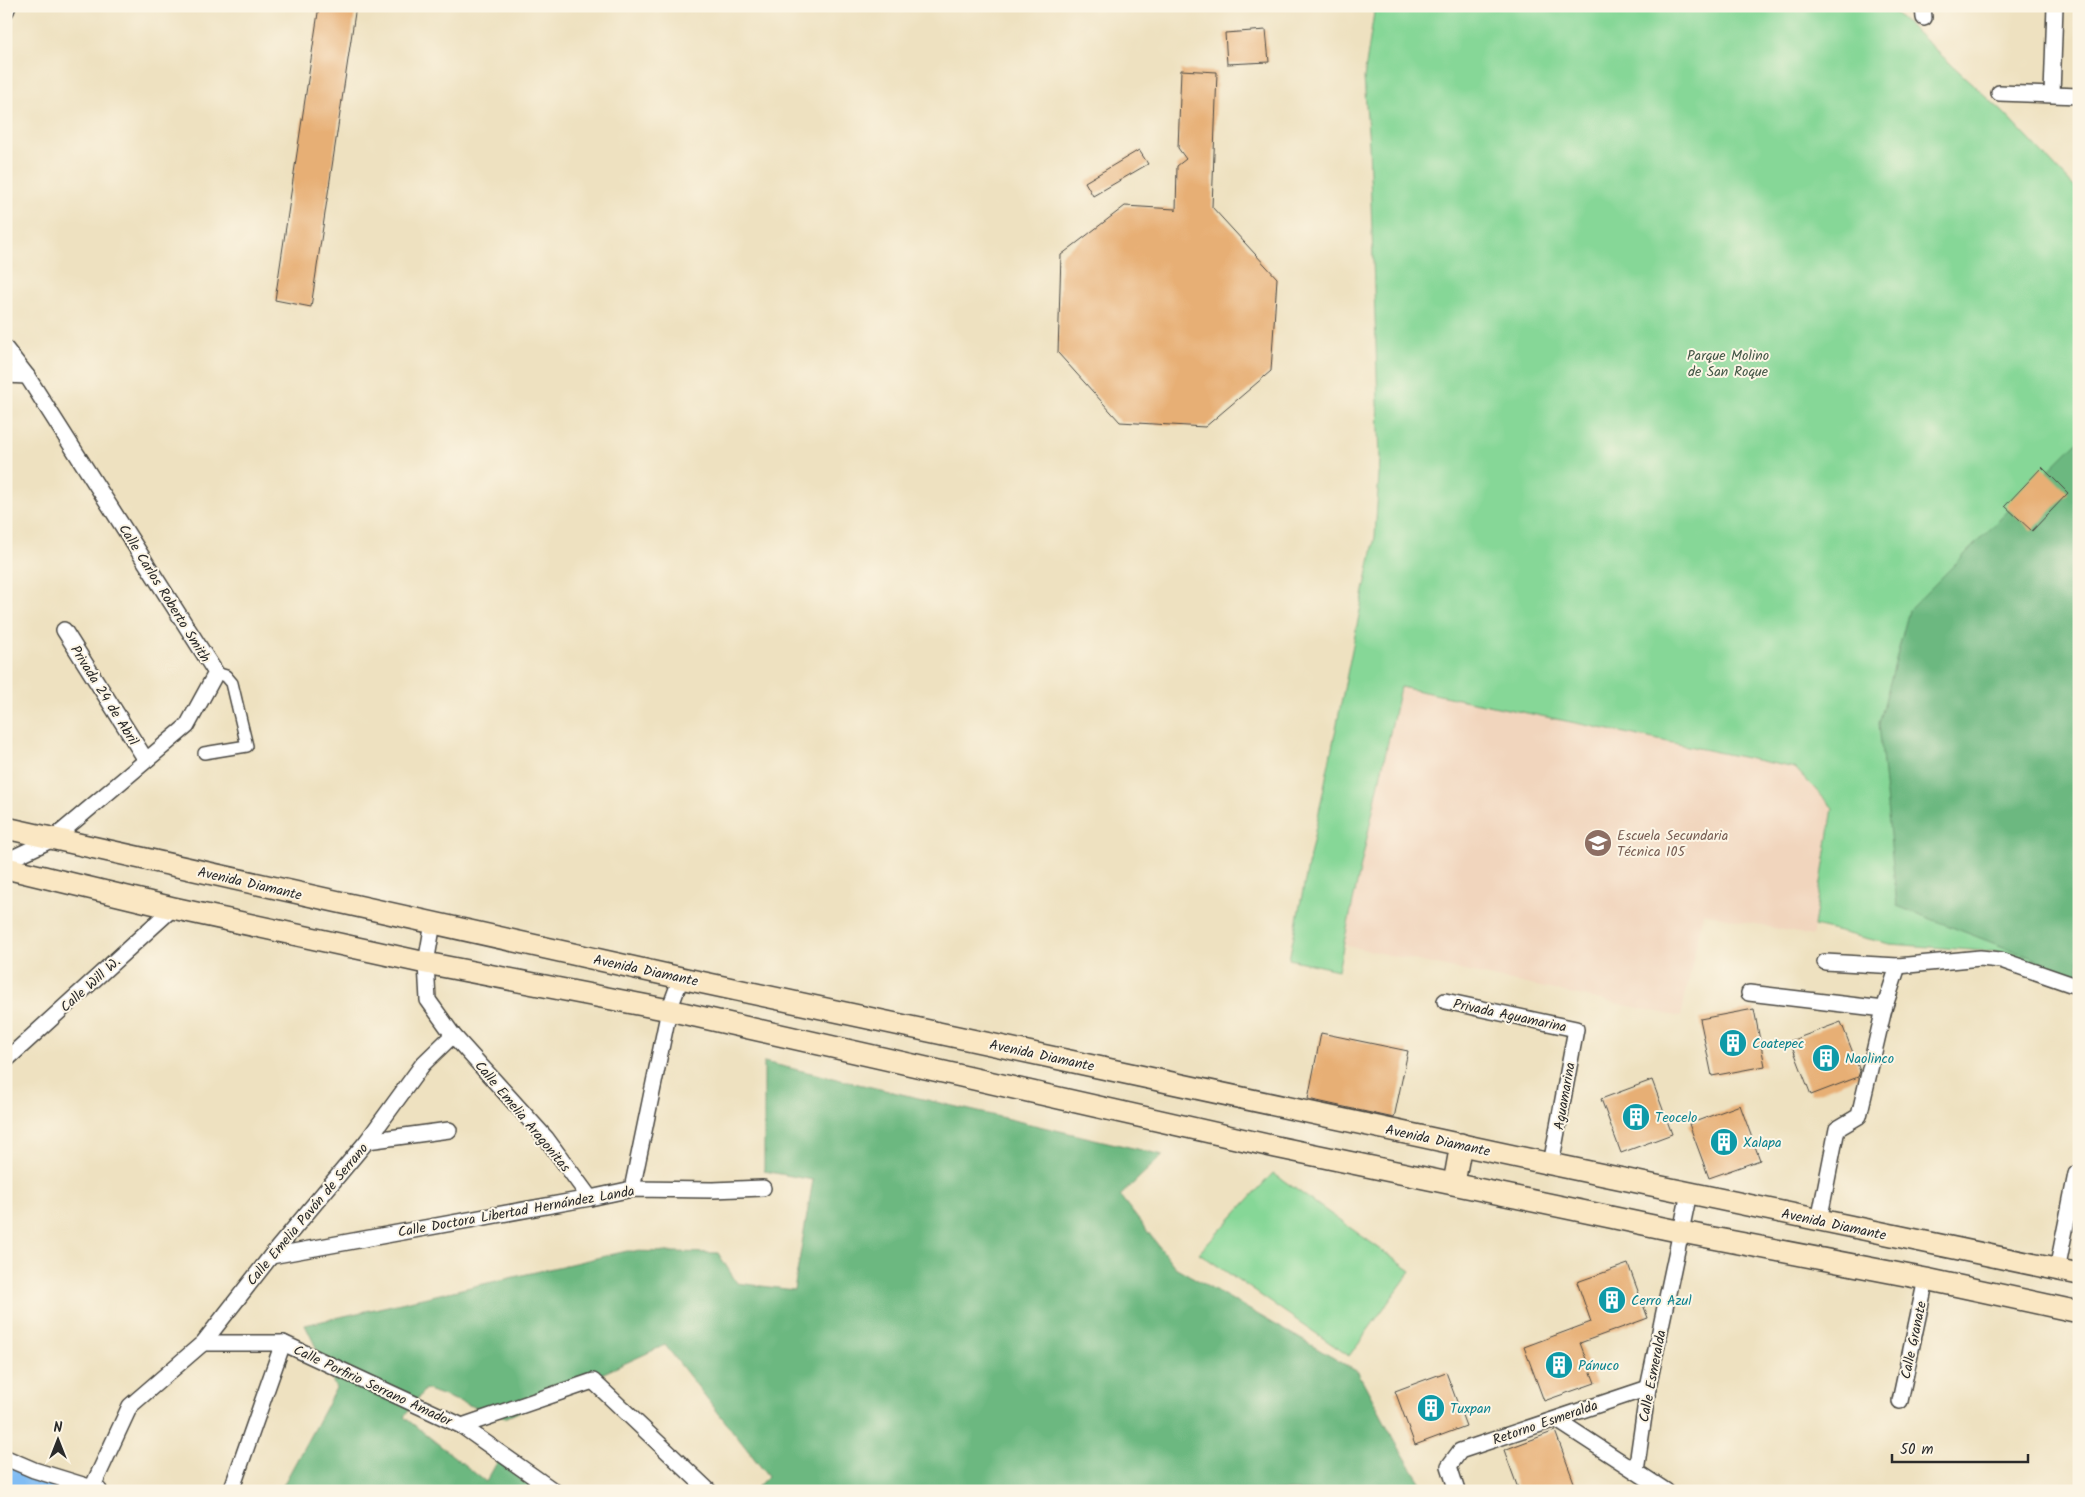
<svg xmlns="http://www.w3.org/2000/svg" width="2085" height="1497" font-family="Kalam,sans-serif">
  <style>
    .built { fill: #f1d5bd }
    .green { fill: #86d797; stroke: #588161 }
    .forest { fill: #6cb880; stroke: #4c7256 }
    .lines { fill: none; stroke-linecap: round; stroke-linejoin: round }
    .river { stroke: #81bdf4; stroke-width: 32 }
    .building { fill: #e7af74 }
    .pedestrian-casing { stroke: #484641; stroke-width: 14 }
    .minor-casing { stroke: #484641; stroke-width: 18 }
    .secondary-casing { stroke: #484641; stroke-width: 24 }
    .pedestrian { stroke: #fff; stroke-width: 11 }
    .minor { stroke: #fff; stroke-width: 15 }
    .secondary { stroke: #fae7c3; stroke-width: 21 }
    .labels { text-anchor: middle; stroke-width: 4; stroke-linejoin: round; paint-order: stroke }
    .park-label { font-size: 14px; fill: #425646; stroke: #fcf5e5 }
    .street-label { font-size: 14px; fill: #2b2b2b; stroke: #fcf5e5 }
    .education-label { font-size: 14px; fill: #785e54; stroke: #fcf5e5; text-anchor: start }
    .culture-label { font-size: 14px; fill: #0d838f; stroke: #fcf5e5; text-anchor: start }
  </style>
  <rect width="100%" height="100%" fill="#fcf5e5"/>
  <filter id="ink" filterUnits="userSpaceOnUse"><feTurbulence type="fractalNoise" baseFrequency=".02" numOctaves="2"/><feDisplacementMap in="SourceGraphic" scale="10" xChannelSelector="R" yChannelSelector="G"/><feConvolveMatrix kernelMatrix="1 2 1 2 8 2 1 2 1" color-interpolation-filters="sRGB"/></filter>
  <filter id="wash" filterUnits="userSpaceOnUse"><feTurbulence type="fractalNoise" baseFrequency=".0096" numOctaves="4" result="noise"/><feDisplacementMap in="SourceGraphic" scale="20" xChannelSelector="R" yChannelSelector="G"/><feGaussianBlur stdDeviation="1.12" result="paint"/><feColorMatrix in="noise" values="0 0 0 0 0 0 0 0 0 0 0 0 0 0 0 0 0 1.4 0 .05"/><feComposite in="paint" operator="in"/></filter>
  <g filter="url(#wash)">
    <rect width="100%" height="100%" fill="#eee1c0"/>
    <path class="built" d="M1401,678L1847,774L1812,936L1703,913L1681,1017L1343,945Z"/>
    <g class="green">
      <path d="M1375,6H1888L2005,114L2079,192V982L1999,952L1890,944L1814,926L1833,808L1795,768L1400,687L1338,970L1289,959L1375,537L1380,459L1369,145L1364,78Z"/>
      <path d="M1273,1173L1411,1271L1349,1356L1199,1253Z"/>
    </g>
    <g class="forest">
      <path d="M2079,440V976L1897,906L1879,724L1909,610Z"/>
      <path d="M764,1062L1163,1155L1120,1196L1175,1267L1358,1372L1396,1443L1426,1491H753L768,1476L665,1345L505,1418L425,1389L404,1417L486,1482L503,1452L547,1491H280L336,1388L305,1325L627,1251L718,1253L737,1283L794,1290L813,1180L764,1171Z"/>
    </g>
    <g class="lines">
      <path class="river" d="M6,1478L40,1491"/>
    </g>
    <g id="blocks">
      <g class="building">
        <path d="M319,6H356L311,307L275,300Z"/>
        <path d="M1266,30L1269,62L1227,64L1225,33Z"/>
        <path d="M1181,70L1217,72L1212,207L1277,278L1271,371L1205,427L1120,422L1058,353L1061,255L1125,206L1175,209L1176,211L1177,166L1186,159L1178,148Z"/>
        <path d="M1139,150L1148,164L1093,196L1085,182Z"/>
        <path d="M2042,467L2068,493L2032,531L2005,506Z"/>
        <path d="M1754,1009L1765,1066L1712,1076L1700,1019Z"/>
        <path d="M1841,1022L1860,1071L1858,1077L1811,1095L1790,1041Z"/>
        <path d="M1321,1033L1408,1051L1394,1118L1308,1099Z"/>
        <path d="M1652,1080L1672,1134L1621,1153L1601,1099Z"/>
        <path d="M1740,1105L1760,1160L1709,1178L1689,1124Z"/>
        <path d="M1628,1264L1648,1318L1580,1343L1595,1383L1544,1401L1524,1347L1591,1322L1577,1282Z"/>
        <path d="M1446,1372L1466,1426L1415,1445L1395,1391Z"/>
        <path d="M1555,1431L1575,1485L1560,1491H1519L1504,1450Z"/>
      </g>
    </g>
  </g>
  <g filter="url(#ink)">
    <use href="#blocks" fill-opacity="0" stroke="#484641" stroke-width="1"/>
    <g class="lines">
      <defs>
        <path id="pedestrian" d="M204,753L247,746L232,683L226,676L216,673"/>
        <g id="minor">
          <path d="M1923,6L1924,18"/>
          <path d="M6,11L8,6"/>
          <path d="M1999,93L2079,96"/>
          <path d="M2052,94L2055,6"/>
          <path d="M6,349L27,376L216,673L187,726L53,839L6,861"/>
          <path d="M6,375L27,376"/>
          <path d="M64,630L146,760"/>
          <path d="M433,923L426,963L428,1000L453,1035L546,1138L590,1198"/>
          <path d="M1825,962L1898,966L1980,958L2001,960L2079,987"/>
          <path d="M1749,993L1884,1009"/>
          <path d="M1445,1001L1576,1029L1551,1164"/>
          <path d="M6,1060L173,908"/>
          <path d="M367,1141L449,1130"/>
          <path d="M632,1189L669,1010L681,978"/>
          <path d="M1819,1221L1837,1129L1859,1116L1884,1009L1898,966"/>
          <path d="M271,1256L590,1198L632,1189L713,1190L763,1188"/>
          <path d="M2057,1270L2076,1174"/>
          <path d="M203,1343H283L462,1426L554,1491"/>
          <path d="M1900,1401L1926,1279"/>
          <path d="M1557,1420L1666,1491"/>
          <path d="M462,1426L593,1381L709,1491"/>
          <path d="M6,1458L34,1470L99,1490"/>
          <path d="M1636,1471L1648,1388L1689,1193"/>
          <path d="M92,1488L130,1406L203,1343L271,1256L367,1141L423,1064L453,1035"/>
          <path d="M231,1491L283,1343"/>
          <path d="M1457,1491L1449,1466L1460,1451L1648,1388"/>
        </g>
        <g id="secondary">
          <path d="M6,828L681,978L1551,1164L2079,1274"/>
          <path d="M6,868L173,908L426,963L669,1010L1276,1147L1682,1232L1926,1279L2079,1312"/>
          <path d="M1454,1183L1461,1144"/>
        </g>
      </defs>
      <use href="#pedestrian" class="pedestrian-casing"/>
      <use href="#minor" class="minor-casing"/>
      <use href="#secondary" class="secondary-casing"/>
      <use href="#pedestrian" class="pedestrian"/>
      <use href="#minor" class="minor"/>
      <use href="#secondary" class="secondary"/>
    </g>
  </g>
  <defs>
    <symbol id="school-disc" viewBox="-11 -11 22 22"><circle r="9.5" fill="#8d6e63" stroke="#fcf5e5"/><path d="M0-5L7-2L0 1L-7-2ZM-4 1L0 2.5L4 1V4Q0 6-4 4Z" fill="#fff"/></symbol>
    <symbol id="building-disc" viewBox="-11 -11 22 22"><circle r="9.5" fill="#0f9aa8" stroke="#fcf5e5"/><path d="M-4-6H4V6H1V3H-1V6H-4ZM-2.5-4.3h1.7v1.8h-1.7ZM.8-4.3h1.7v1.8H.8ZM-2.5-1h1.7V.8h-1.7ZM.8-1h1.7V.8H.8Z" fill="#fff"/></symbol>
  </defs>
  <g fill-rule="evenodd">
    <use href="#school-disc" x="1582" y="827" width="32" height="32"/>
    <use href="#building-disc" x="1717" y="1027" width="32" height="32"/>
    <use href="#building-disc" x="1810" y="1042" width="32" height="32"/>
    <use href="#building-disc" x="1620" y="1101" width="32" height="32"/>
    <use href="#building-disc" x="1708" y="1126" width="32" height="32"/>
    <use href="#building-disc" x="1596" y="1284" width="32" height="32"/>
    <use href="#building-disc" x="1543" y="1349" width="32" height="32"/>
    <use href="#building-disc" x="1415" y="1392" width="32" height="32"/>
  </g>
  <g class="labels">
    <g class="park-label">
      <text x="1728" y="360">Parque Molino<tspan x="1728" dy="16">de San Roque</tspan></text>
    </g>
    <g class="street-label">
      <text transform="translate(165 593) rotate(58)" y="5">Calle Carlos Roberto Smith</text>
      <text transform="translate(105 695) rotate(58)" y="5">Privada 24 de Abril</text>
      <text transform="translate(250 883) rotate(13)" y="5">Avenida Diamante</text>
      <text transform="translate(646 970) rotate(12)" y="5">Avenida Diamante</text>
      <text transform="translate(90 984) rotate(-42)" y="5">Calle Will W.</text>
      <text transform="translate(1510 1015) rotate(12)" y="5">Privada Aguamarina</text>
      <text transform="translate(1042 1055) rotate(12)" y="5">Avenida Diamante</text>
      <text transform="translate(1564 1096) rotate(-80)" y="5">Aguamarina</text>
      <text transform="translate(523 1116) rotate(50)" y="5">Calle Emelia Aragonitas</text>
      <text transform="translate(1438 1140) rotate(12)" y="5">Avenida Diamante</text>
      <text transform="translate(516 1211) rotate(-10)" y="5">Calle Doctora Libertad Hernández Landa</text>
      <text transform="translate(307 1214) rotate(-50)" y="5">Calle Emelia Pavón de Serrano</text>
      <text transform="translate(1834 1224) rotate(12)" y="5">Avenida Diamante</text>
      <text transform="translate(1913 1340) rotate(-78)" y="5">Calle Granate</text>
      <text transform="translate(1652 1376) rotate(-79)" y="5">Calle Esmeralda</text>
      <text transform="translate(373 1385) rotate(25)" y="5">Calle Porfirio Serrano Amador</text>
      <text transform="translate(1545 1422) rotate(-19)" y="5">Retorno Esmeralda</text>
    </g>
    <g class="education-label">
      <text x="1617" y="840">Escuela Secundaria<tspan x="1617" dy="16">Técnica 105</tspan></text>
    </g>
    <g class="culture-label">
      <text x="1752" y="1048">Coatepec</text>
      <text x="1845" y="1063">Naolinco</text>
      <text x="1655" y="1122">Teocelo</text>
      <text x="1743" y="1147">Xalapa</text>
      <text x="1631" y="1305">Cerro Azul</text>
      <text x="1578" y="1370">Pánuco</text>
      <text x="1450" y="1413">Tuxpan</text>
    </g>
  </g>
  <rect width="2085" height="1497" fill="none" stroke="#fcf5e5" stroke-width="25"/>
  <g transform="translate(58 1440)" stroke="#fcf5e5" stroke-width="4" paint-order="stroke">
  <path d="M0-4L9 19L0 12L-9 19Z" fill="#2b2b2b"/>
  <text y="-8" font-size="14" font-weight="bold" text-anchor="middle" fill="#2b2b2b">N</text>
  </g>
  <path d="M1892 1454v8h136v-8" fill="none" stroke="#2b2b2b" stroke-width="2.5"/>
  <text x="1900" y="1454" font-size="15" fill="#2b2b2b" stroke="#fcf5e5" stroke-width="4" paint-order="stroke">50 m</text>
</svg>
